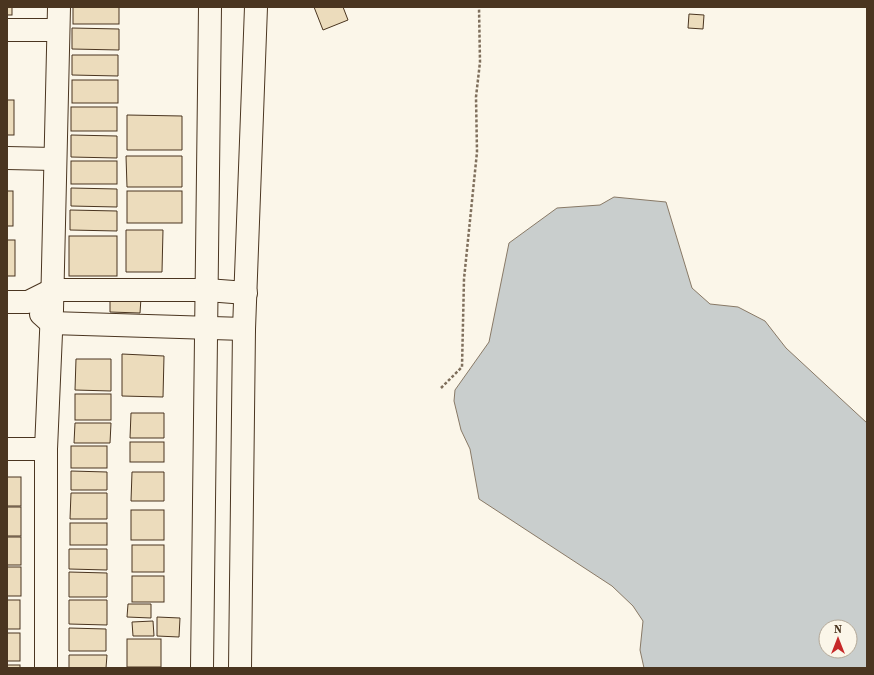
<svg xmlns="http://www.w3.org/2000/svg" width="874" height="675" font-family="'Source Serif 4',serif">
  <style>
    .water { fill: #c9cecd; stroke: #887966; fill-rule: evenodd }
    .building { fill: #ecdcbc; stroke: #4a3520 }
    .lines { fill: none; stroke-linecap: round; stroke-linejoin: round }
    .minor-casing { stroke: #4a3520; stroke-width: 24 }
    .path { stroke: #7f6f5c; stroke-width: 2.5; stroke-dasharray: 3 2; stroke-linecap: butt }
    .minor { stroke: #fbf6e9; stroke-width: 22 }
  </style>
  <rect width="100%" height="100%" fill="#fbf6e9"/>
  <path class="water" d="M614,197L666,202L692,288L710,304L738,307L765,321L786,348L867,423V668H644L640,650L643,621L633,606L612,586L479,499L470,449L461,430L454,401L455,390L489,342L509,243L557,208L600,205ZM826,627H850V651H826Z"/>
  <g class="building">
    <rect x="7" y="7" width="5" height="8"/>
    <rect x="73" y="7" width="46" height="17"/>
    <path d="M314,7H343L348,20L323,30Z"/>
    <path d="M689,14L704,15L703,29L688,28Z"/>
    <path d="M72,28L119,29V50L72,49Z"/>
    <path d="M72,55H118V76L72,75Z"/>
    <rect x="72" y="80" width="46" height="23"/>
    <rect x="7" y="100" width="7" height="35"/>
    <rect x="71" y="107" width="46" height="24"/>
    <path d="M127,115L182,116V150H127Z"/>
    <path d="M71,135L117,136V158L71,157Z"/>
    <path d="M126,156H182V187H127Z"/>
    <rect x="71" y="161" width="46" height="23"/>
    <path d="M71,188L117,189V207L71,206Z"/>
    <rect x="7" y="191" width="6" height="35"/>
    <rect x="127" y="191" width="55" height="32"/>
    <path d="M70,210L117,211V231L70,230Z"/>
    <path d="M126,230H163L162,272H126Z"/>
    <rect x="69" y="236" width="48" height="40"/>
    <rect x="7" y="240" width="8" height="36"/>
    <path d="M110,297L141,298L140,313L110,312Z"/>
    <path d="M122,354L164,356L163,397L122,396Z"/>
    <path d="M76,359H111V391L75,390Z"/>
    <rect x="75" y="394" width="36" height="26"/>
    <path d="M131,413H164V438H130Z"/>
    <path d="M75,423H111L110,443H74Z"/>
    <rect x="130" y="442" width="34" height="20"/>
    <rect x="71" y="446" width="36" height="22"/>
    <path d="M71,471L107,472V490H71Z"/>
    <path d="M132,472H164V501H131Z"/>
    <rect x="7" y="477" width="14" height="29"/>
    <path d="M71,493H107V519H70Z"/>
    <rect x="7" y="507" width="14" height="29"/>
    <rect x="131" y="510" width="33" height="30"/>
    <rect x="70" y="523" width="37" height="22"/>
    <rect x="7" y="537" width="14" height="28"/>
    <rect x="132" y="545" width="32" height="27"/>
    <path d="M69,549H107V570L69,569Z"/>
    <rect x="7" y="567" width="14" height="29"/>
    <path d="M69,572L107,573V597H69Z"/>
    <rect x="132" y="576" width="32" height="26"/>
    <rect x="7" y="600" width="13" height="29"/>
    <path d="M69,600H107V625L69,624Z"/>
    <path d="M128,604H151V618L127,617Z"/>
    <path d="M157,617L180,618L179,637L157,636Z"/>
    <path d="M153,621L154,636H133L132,622Z"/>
    <path d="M69,628L106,629V651H69Z"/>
    <rect x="7" y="633" width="13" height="28"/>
    <rect x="127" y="639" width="34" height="28"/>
    <path d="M69,655H107L106,668H69Z"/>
    <rect x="7" y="665" width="13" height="3"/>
  </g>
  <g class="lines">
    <defs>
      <g id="minor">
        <path d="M7,30H57"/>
        <path d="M7,158L54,159"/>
        <path d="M7,302H28L52,290H207L246,293"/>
        <path d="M41,314L51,323L244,329"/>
        <path d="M7,449H46"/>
        <path d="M46,668V449L52,310L59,7"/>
        <path d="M202,668L210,7"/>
        <path d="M240,668L244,329L256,7"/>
      </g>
    </defs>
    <use href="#minor" class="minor-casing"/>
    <path class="path" d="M441,388L462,367L464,279L477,152L476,97L480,62L479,7"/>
    <use href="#minor" class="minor"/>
  </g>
  <rect width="874" height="675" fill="none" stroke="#4a3520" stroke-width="16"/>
  <g transform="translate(838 639)"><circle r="19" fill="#fbf6e9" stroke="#b4a999"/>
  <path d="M0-3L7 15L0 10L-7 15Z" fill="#c62828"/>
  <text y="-6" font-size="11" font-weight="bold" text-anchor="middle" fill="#4a3520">N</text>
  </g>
</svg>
